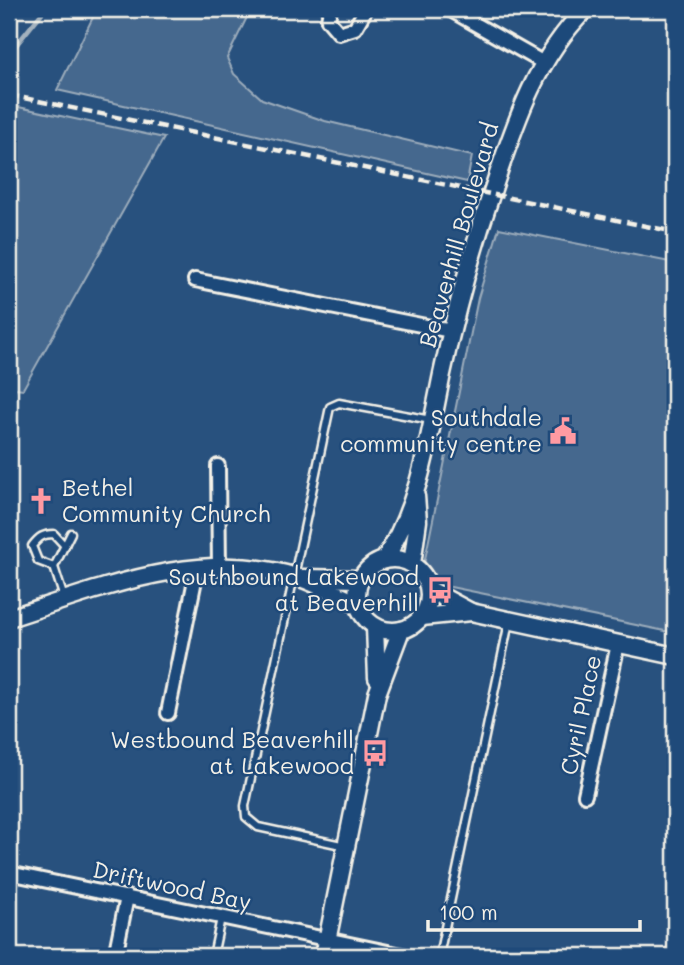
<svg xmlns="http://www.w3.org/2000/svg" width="684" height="965" font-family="Mali,sans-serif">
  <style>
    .green { fill: #45688e; stroke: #9cacbb; stroke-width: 2 }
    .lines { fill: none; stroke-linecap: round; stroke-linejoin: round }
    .stream { stroke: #a4b2be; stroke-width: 4.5 }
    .service-casing { stroke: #f4f1e8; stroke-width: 11 }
    .minor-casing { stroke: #f4f1e8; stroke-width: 18 }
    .tertiary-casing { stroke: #f4f1e8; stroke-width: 21 }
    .service { stroke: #1f4a7a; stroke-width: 6 }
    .minor { stroke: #1f4a7a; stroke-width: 12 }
    .tertiary { stroke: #1f4a7a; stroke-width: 16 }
    .rail { stroke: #f4f1e8; stroke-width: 4.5; stroke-dasharray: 10 5; stroke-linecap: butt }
    .labels { text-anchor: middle; stroke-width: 5; stroke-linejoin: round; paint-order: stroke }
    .street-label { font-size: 23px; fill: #f4f1e8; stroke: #1f4a7a }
    .poi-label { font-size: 23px; fill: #f4f1e8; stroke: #1f4a7a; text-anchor: end }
  </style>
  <rect width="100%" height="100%" fill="#28517e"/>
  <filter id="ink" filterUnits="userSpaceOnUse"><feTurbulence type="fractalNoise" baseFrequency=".0143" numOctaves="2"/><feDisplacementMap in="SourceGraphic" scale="14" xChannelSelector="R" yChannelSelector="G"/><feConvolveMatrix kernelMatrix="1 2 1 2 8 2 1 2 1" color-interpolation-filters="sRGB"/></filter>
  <g filter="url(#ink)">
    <g class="green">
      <path d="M97,9H251L227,58L234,74L262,99L325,121L472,156L467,182L57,90Z"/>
      <path d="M9,105L164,138L23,389L16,388L9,400Z"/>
      <path d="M499,228L675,263V633L436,584L424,564L478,298Z"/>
    </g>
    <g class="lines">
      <path class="stream" d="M9,54L45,9"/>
      <defs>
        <g id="service">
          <path d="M54,567L38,561L32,546C39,537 43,534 54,534L65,546"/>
          <path d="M64,598L54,567L71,533"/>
          <path d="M346,846L258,827L246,817L245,806L330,407L339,403L431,420"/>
          <path d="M213,956L221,918"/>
          <path d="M439,956L509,622"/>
        </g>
        <g id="minor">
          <path d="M330,9L328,20L339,33L355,28L366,9"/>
          <path d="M449,9L542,62"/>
          <path d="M195,280L451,331"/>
          <path d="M218,466L219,568"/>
          <path d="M168,713L197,570"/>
          <path d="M585,795L618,644"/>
          <path d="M9,873L407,956"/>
          <path d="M115,956L127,897"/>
        </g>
        <g id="tertiary">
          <circle cx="393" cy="595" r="36"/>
          <path d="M384,560C420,504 429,437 442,374C455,313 471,254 491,195C514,127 534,60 586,9"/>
          <path d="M412,564L418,521L416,496"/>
          <path d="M303,578L360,579"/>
          <path d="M430,590L471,612L675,656"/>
          <path d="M422,617L471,612"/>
          <path d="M9,618C100,589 203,546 300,578C320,585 339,596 359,604"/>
          <path d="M375,627L377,678"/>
          <path d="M324,956L377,694L401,630"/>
        </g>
      </defs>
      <use href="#service" class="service-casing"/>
      <use href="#minor" class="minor-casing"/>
      <use href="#tertiary" class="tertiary-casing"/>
      <use href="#service" class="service"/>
      <use href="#minor" class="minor"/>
      <use href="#tertiary" class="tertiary"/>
      <path class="rail" d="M9,95L675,232"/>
    </g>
  </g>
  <defs>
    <symbol id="civic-bare" viewBox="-9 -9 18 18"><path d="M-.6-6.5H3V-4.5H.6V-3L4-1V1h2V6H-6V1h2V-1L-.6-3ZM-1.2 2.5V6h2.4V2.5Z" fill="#ff9aa2" stroke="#1f4a7a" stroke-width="2.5" paint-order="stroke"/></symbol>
    <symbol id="church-bare" viewBox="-9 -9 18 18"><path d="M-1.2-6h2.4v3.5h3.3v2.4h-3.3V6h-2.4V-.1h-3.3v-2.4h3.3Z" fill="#ff9aa2" stroke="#1f4a7a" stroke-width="2.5" paint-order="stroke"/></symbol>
    <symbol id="bus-bare" viewBox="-9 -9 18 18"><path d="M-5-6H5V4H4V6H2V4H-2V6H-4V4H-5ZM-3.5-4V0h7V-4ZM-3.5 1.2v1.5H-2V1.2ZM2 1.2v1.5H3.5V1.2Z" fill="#ff9aa2" stroke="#1f4a7a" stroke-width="2.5" paint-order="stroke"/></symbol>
  </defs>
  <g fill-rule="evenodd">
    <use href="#civic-bare" x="544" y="412" width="38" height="38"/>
    <use href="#church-bare" x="22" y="482" width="38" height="38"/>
    <use href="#bus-bare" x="421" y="571" width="38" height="38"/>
    <use href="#bus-bare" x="356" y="734" width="38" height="38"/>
  </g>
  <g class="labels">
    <g class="street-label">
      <text transform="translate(459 235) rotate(-74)" y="8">Beaverhill Boulevard</text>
      <text transform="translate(581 715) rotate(-78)" y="8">Cyril Place</text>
      <text transform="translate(172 886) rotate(12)" y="8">Driftwood Bay</text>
    </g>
    <g class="poi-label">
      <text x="542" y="426">Southdale<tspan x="542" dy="26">community centre</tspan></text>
      <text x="62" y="496" text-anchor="start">Bethel<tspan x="62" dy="26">Community Church</tspan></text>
      <text x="419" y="585">Southbound Lakewood<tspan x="419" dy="26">at Beaverhill</tspan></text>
      <text x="354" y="748">Westbound Beaverhill<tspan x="354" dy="26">at Lakewood</tspan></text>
    </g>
  </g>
  <rect width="684" height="965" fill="none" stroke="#1f4a7a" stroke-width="35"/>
  <rect x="18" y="18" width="649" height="930" fill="none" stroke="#f4f1e8" stroke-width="2.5" filter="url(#ink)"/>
  <path d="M428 920v10h212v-10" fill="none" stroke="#f4f1e8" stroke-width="3.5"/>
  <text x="439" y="920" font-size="21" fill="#f4f1e8" stroke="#1f4a7a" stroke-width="5" paint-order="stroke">100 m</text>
</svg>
